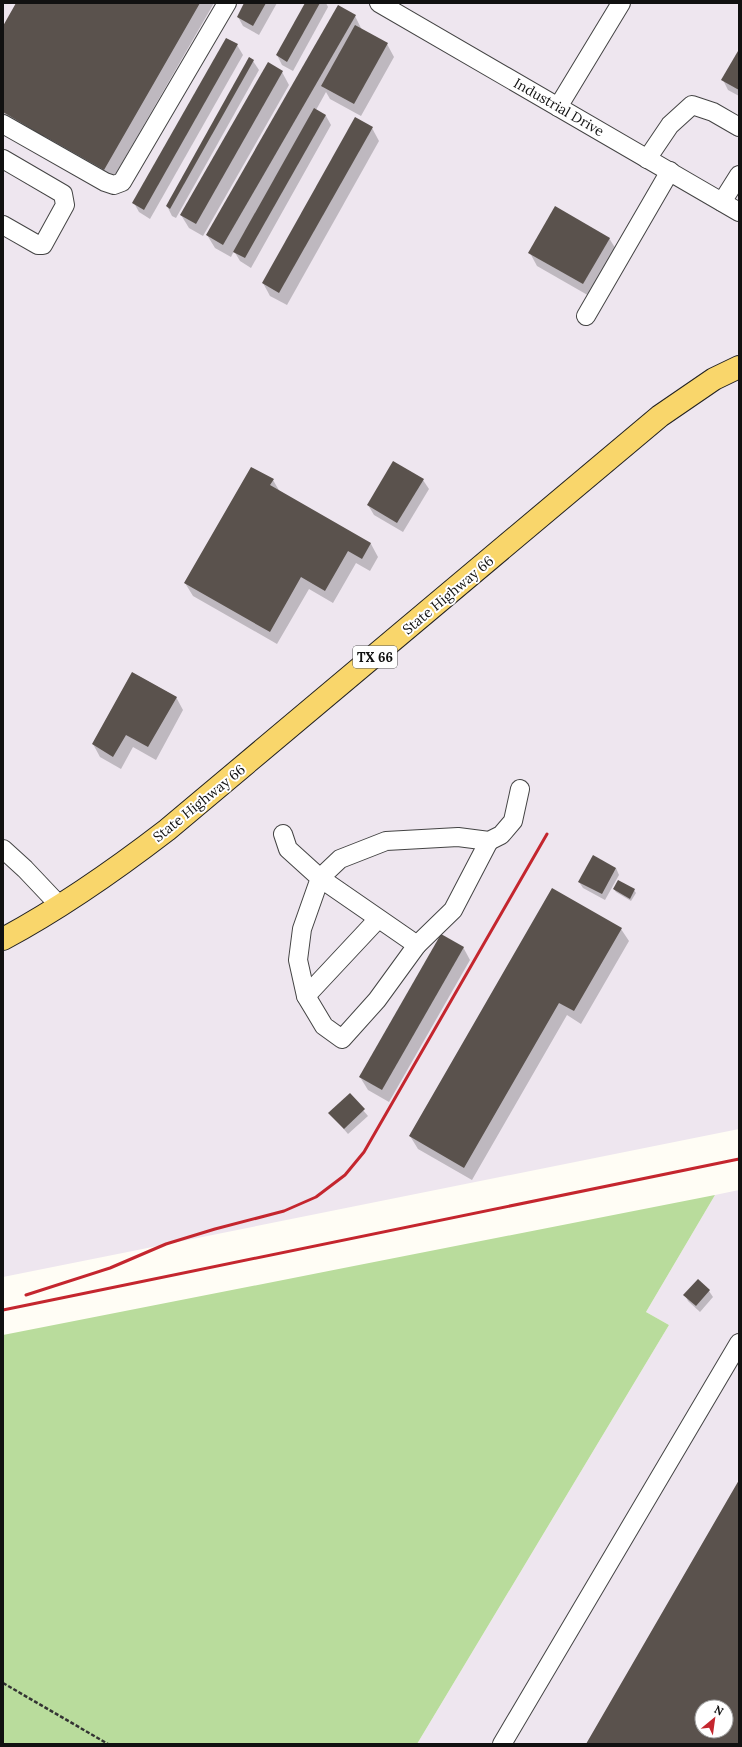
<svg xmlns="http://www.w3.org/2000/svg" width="742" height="1747" font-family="Lora,serif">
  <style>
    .industrial { fill: #eee6ef; fill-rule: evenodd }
    .forest { fill: #b9dc9c }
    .shadow { fill: #0003 }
    .building { fill: #5a524d; fill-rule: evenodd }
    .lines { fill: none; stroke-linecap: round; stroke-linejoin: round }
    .minor-casing { stroke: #444; stroke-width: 20 }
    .major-casing { stroke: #222; stroke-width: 24 }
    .path { stroke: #333; stroke-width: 2.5; stroke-dasharray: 4 2; stroke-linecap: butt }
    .minor { stroke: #fff; stroke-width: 18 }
    .major { stroke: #f9d66b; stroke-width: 22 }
    .rail { stroke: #c4262e; stroke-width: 3 }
    .labels { text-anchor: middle; stroke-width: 4; stroke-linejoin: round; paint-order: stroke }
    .shield { fill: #fff; stroke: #585858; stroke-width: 1 }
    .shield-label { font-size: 13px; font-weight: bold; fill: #111 }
    .street-label { font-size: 14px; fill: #111; stroke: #fff }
  </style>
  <rect width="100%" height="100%" fill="#fffdf5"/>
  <g class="industrial">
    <path d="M5,3H739V1129L3,1277V6Z"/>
    <path d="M739,1190V1744H417L669,1325L646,1312L715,1195ZM702,1707H726V1731H702Z"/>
  </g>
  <path class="forest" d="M715,1195L646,1312L669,1325L417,1744L3,1743V1335Z"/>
  <g class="shadow">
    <path d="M17,3H214L111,182L3,120V28Z"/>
    <path d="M245,3H277L259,35L243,26L238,17Z"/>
    <path d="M306,3H326L328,7L293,71L282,65L277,55Z"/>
    <path d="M355,16L362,30L387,44L394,57L361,116L330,99L326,92L316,110L326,116L331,125L251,268L240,261L234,251L231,257L215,248L207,235Z"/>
    <path d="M237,45L243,55L150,219L139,212L134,203Z"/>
    <path d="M739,52V96L728,90L723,80Z"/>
    <path d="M253,61L259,70L176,218L172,216L167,206Z"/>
    <path d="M282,72L289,85L203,236L189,228L181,215Z"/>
    <path d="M372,128L379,141L287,305L270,296L263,283Z"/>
    <path d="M609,238L617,251L591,297L537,266L530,253Z"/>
    <path d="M273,480L280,492L371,544L378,557L370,571L356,563L333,603L309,589L277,644L193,596L185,583Z"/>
    <path d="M423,480L429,489L403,532L374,515L368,505Z"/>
    <path d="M133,673L176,697L183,710L156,760L133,747L121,769L100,757L93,744Z"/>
    <path d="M616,868L619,875L605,900L583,888L579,882Z"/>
    <path d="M614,889L634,890L636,893L631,901L616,892Z"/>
    <path d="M621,929L629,941L581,1024L567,1015L472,1180L418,1149L410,1136Z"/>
    <path d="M463,947L470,960L389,1102L368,1090L360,1077Z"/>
    <path d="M350,1095L368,1116L348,1134L330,1113Z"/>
    <path d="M698,1280L709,1291L713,1297L700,1312L688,1301L685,1295Z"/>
  </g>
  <g class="building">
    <path d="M16,3H200L104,170L44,136L40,142L30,135L33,130L3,112V26Z"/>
    <path d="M244,3H266L253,26L237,17Z"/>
    <path d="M305,3H320L287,62L276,55Z"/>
    <path d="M338,5L356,15L223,245L206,235Z"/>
    <path d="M355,25L388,43L354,104L321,86Z"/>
    <path d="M226,38L238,44L144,210L132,203Z"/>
    <path d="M738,51H739V90L721,80Z"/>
    <path d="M249,57L254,60L170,209L166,206Z"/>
    <path d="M268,62L283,71L196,224L180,215Z"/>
    <path d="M314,108L326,115L245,258L233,252Z"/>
    <path d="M355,117L373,127L279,293L262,283Z"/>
    <path d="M555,206L610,238L583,284L528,253Z"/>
    <path d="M393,461L424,479L397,523L367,505Z"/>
    <path d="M251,467L274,479L270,485L371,543L362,559L348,551L325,591L301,577L270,632L184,583Z"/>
    <path d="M132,672L177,697L148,747L126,735L113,757L92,744Z"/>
    <path d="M593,855L616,868L602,894L578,882Z"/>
    <path d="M618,880L635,889L630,899L613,889Z"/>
    <path d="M552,888L622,928L574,1011L559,1003L464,1168L409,1136Z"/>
    <path d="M441,934L464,947L382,1090L359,1077Z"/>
    <path d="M350,1093L365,1109L344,1129L328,1113Z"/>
    <path d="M698,1279L710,1290L696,1306L683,1295Z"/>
    <path d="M739,1480V1744H586ZM702,1707H726V1731H702Z"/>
  </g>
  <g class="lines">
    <defs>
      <g id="minor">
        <path d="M379,3L739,212"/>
        <path d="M558,107L621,3"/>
        <path d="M3,124L105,182L114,185L122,182L227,3"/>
        <path d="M3,159L63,194L65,205L43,245H38L3,225"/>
        <path d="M647,159L670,125L692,105L713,112L739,127"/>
        <path d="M722,202L739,175"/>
        <path d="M586,316L670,171"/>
        <path d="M283,834L288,849L320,878L417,945L377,1000L342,1039L324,1026L306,996L298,960L302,929L320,878L340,859L386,841L458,837L489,841L501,835L513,821L520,789"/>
        <path d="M3,849L25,869L60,906"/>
        <path d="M417,945L453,910L489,841"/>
        <path d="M306,996L378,919"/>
        <path d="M502,1744L739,1343"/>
      </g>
      <path id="major" d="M3,939C61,908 115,870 167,830L660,416L714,379L739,367"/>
    </defs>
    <use href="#minor" class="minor-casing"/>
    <use href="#major" class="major-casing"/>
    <path class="path" d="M3,1683L108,1744"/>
    <use href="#minor" class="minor"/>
    <use href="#major" class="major"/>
    <g class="rail">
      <path d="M26,1295L110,1268L166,1244L215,1229L284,1211L316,1197L345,1175L364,1152L547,834"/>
      <path d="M3,1310L739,1159"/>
    </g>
  </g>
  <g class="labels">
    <rect class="shield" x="353" y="646" width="44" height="22" rx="3"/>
    <g class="shield-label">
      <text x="375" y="662">TX 66</text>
    </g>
    <g class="street-label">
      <text transform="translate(559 107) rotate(30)" y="5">Industrial Drive</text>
      <text transform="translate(448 595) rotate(-40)" y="5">State Highway 66</text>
      <text transform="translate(199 803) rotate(-39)" y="5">State Highway 66</text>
    </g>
  </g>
  <rect width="742" height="1747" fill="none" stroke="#111111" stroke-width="8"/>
  <g transform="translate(714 1719) rotate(29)"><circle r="19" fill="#ffffff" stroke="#a0a0a0"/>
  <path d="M0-3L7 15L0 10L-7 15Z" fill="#c4262e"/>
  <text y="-6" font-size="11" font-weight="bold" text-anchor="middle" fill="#111111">N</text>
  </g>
</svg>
